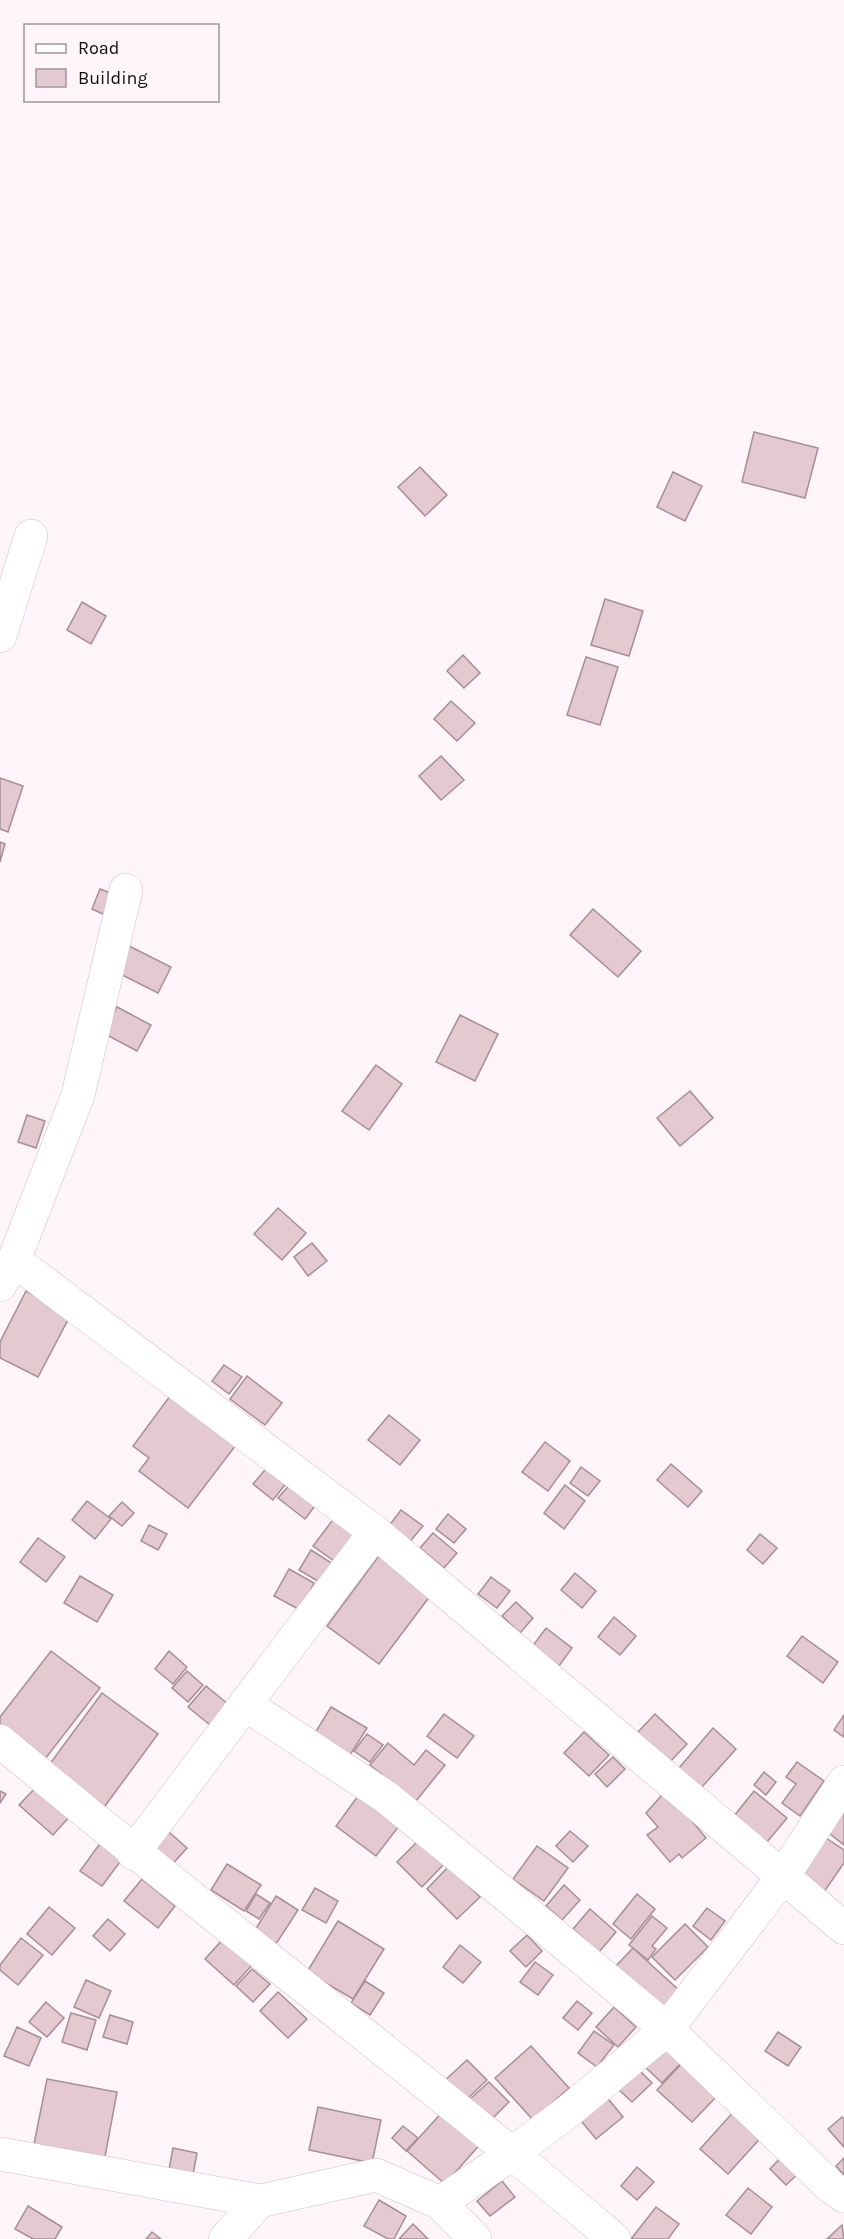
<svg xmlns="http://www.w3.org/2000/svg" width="844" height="2239" font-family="Karla,sans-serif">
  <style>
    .building { fill: #e4c9d0; stroke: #a68e94; stroke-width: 1.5 }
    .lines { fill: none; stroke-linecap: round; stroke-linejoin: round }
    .minor-casing { stroke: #d2bdcc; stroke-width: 34 }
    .minor { stroke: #fff; stroke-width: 33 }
  </style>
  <rect width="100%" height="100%" fill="#fef5fb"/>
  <g class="building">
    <path d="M754,432L818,448L805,498L742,482Z"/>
    <path d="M420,467L447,495L425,516L398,487Z"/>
    <path d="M673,472L702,486L685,521L657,507Z"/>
    <path d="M605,599L643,611L629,656L591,645Z"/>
    <path d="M82,602L106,616L91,644L67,630Z"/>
    <path d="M463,655L480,673L464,688L447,671Z"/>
    <path d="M586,657L618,667L600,725L567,715Z"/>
    <path d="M451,701L475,723L457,741L434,719Z"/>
    <path d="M441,756L464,780L441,800L419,776Z"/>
    <path d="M0,778L23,786L8,832L0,829Z"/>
    <path d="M0,842L5,844L0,862Z"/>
    <path d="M100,889L121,897L112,918L92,909Z"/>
    <path d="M593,909L641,951L618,977L570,935Z"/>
    <path d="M125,944L171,967L158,993L112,970Z"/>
    <path d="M117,1007L151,1025L137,1051L103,1033Z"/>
    <path d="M460,1015L498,1034L475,1081L436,1062Z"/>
    <path d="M376,1065L402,1084L369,1130L342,1111Z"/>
    <path d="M690,1091L713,1118L680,1146L657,1118Z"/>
    <path d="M27,1115L45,1121L36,1148L18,1142Z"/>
    <path d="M278,1208L306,1233L282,1260L254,1234Z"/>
    <path d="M312,1243L327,1261L308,1276L294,1257Z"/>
    <path d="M26,1291L71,1314L38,1377L0,1358V1342Z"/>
    <path d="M224,1365L242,1377L229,1394L212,1381Z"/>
    <path d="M247,1376L282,1403L265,1425L230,1399Z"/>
    <path d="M170,1396L236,1445L188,1508L139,1471L149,1458L133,1446Z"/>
    <path d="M389,1415L420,1440L400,1465L368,1440Z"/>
    <path d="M545,1442L570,1461L548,1491L522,1472Z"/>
    <path d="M671,1464L702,1491L688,1507L657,1480Z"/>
    <path d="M269,1465L288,1481L273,1500L253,1484Z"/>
    <path d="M581,1467L600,1481L588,1496L570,1483Z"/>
    <path d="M292,1482L318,1502L305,1519L278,1498Z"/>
    <path d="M565,1485L585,1501L564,1529L544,1513Z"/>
    <path d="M87,1501L111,1519L95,1539L72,1520Z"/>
    <path d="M122,1502L134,1513L122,1526L109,1516Z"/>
    <path d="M401,1510L423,1526L408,1544L388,1527Z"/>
    <path d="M448,1514L466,1529L454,1543L436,1529Z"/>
    <path d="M335,1517L355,1532L334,1561L313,1546Z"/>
    <path d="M149,1525L167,1534L158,1550L141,1541Z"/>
    <path d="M433,1533L457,1553L444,1568L420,1548Z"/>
    <path d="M760,1534L777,1548L763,1564L747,1550Z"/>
    <path d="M38,1538L65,1557L46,1582L20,1562Z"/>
    <path d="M311,1550L333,1564L321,1583L299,1570Z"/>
    <path d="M381,1553L430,1596L379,1664L327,1626Z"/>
    <path d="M289,1569L314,1583L300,1610L274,1596Z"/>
    <path d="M575,1573L596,1591L582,1608L561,1590Z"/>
    <path d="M80,1576L113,1595L97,1622L64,1603Z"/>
    <path d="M491,1577L510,1591L497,1608L478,1594Z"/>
    <path d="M516,1602L533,1618L520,1633L502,1616Z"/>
    <path d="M614,1617L636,1636L620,1655L598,1637Z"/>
    <path d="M546,1628L572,1648L559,1666L532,1647Z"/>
    <path d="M802,1636L838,1662L823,1683L787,1656Z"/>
    <path d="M51,1651L100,1688L45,1759L0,1724V1717Z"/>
    <path d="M169,1651L187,1667L173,1684L155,1669Z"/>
    <path d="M187,1671L203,1685L188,1702L172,1688Z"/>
    <path d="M206,1686L228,1704L210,1725L188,1707Z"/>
    <path d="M102,1693L158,1734L105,1806L49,1765Z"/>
    <path d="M331,1707L367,1728L350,1755L315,1733Z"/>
    <path d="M444,1714L474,1736L457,1758L427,1736Z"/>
    <path d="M655,1714L687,1744L668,1764L636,1734Z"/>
    <path d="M844,1715V1737L834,1730Z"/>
    <path d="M713,1728L736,1749L702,1787L679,1768Z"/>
    <path d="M584,1732L609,1755L589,1776L564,1753Z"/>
    <path d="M367,1734L383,1745L370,1762L354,1751Z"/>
    <path d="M388,1743L414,1765L426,1750L445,1765L416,1801L370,1765Z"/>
    <path d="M613,1757L625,1769L607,1787L595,1774Z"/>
    <path d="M797,1762L824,1781L800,1816L782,1803L796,1784L786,1777Z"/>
    <path d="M764,1772L776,1782L766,1795L754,1785Z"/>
    <path d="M39,1784L72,1814L53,1835L19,1805Z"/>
    <path d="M0,1791L6,1794L0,1803Z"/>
    <path d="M754,1791L787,1818L767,1842L734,1816Z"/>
    <path d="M662,1795L682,1809L706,1838L682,1858L679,1854L670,1862L647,1835L658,1827L646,1813Z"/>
    <path d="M358,1796L399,1826L376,1856L336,1826Z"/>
    <path d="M844,1806V1845L825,1830Z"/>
    <path d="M570,1831L588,1846L573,1862L556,1846Z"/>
    <path d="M169,1832L187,1848L169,1868L151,1852Z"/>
    <path d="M826,1838L844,1850V1863L824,1892L801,1875Z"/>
    <path d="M419,1840L444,1864L422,1887L397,1862Z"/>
    <path d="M101,1842L123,1858L102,1886L80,1871Z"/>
    <path d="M537,1846L568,1868L544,1901L513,1879Z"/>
    <path d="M227,1864L261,1885L244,1911L211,1890Z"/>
    <path d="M449,1866L480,1897L457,1919L427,1889Z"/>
    <path d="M142,1879L175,1906L158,1928L124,1901Z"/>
    <path d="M564,1885L580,1900L562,1920L546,1906Z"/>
    <path d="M315,1888L338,1901L326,1923L302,1910Z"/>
    <path d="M256,1894L270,1903L259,1919L246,1911Z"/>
    <path d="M637,1894L655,1909L631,1939L613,1924Z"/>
    <path d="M276,1896L298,1910L276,1944L255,1930Z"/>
    <path d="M49,1907L75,1928L52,1955L27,1934Z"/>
    <path d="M707,1908L725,1921L711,1940L693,1926Z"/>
    <path d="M590,1909L616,1932L599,1952L573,1929Z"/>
    <path d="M652,1916L667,1928L652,1946L656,1949L648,1960L629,1945Z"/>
    <path d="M108,1919L125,1934L110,1951L93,1936Z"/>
    <path d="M338,1921L384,1949L353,1999L307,1972Z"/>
    <path d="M685,1924L708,1947L675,1980L652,1957Z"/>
    <path d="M527,1935L542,1951L526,1967L510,1951Z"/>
    <path d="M21,1938L43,1955L18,1985L0,1970V1965Z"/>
    <path d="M224,1938L253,1964L234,1985L205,1959Z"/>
    <path d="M460,1945L481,1962L463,1983L443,1967Z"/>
    <path d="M633,1948L682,1993L664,2012L614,1968Z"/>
    <path d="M535,1962L553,1975L538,1995L520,1982Z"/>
    <path d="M252,1969L270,1984L253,2002L236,1986Z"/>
    <path d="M86,1980L111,1991L99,2018L74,2007Z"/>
    <path d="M365,1981L384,1993L370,2015L351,2003Z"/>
    <path d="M278,1992L307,2019L288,2038L260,2011Z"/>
    <path d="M577,2001L592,2013L578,2030L563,2018Z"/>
    <path d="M46,2002L64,2018L47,2037L29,2022Z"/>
    <path d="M614,2007L636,2027L618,2047L596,2027Z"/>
    <path d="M71,2013L96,2020L87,2050L62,2042Z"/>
    <path d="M110,2015L133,2022L127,2044L103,2037Z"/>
    <path d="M17,2027L41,2038L29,2066L4,2056Z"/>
    <path d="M594,2031L614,2045L597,2067L578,2053Z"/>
    <path d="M778,2032L801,2047L788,2066L765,2051Z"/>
    <path d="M662,2043L682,2062L662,2083L642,2064Z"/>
    <path d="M531,2046L569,2088L533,2120L495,2078Z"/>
    <path d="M467,2060L487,2080L462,2104L442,2083Z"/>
    <path d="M684,2061L719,2094L692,2122L657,2090Z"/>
    <path d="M636,2067L652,2083L632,2102L616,2087Z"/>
    <path d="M47,2079L117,2092L105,2157L34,2144Z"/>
    <path d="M489,2082L509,2102L489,2122L469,2100Z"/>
    <path d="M605,2095L623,2117L596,2139L578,2117Z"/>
    <path d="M318,2107L381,2120L372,2163L309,2150Z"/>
    <path d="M737,2108L765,2133L728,2174L700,2149Z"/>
    <path d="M445,2109L483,2141L445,2184L407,2151Z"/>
    <path d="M842,2117L844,2119V2147L828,2129Z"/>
    <path d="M403,2126L418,2138L406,2151L392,2138Z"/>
    <path d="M173,2148L197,2153L192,2180L168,2175Z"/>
    <path d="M786,2152L803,2169L786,2185L770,2169Z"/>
    <path d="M844,2158V2175L836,2166Z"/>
    <path d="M637,2167L654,2182L637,2200L621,2186Z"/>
    <path d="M502,2181L515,2197L490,2216L477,2201Z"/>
    <path d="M748,2188L772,2207L751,2234L726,2215Z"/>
    <path d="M379,2200L406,2216L394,2239H388L364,2226Z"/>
    <path d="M28,2206L62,2227L55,2239H33L15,2229Z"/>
    <path d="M656,2207L679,2224L668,2239H631Z"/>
    <path d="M413,2224L428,2239H399Z"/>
    <path d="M842,2225L844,2239H827Z"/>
    <path d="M152,2232L161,2239H146Z"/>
  </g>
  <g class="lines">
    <defs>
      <g id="minor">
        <path d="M0,636L31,536"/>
        <path d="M14,1260L375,1532L844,1928"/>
        <path d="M0,1285L14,1260L78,1095L126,890"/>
        <path d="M245,1704L386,1797L507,1896L667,2029L831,2187L844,2196"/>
        <path d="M0,1741C202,1911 414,2068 614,2239"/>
        <path d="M133,1853L375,1532"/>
        <path d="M0,2154L260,2201"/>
        <path d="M440,2203L475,2239"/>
        <path d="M225,2239L260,2201L376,2175L440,2203L513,2153L570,2110L667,2029L782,1878L844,1782"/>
      </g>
    </defs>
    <use href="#minor" class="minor-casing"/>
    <use href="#minor" class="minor"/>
  </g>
  <rect x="24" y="24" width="195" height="78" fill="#fef5fb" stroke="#9f979c" stroke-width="1.5"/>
  <rect x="36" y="44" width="30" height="9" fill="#ffffff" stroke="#9f979c" stroke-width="1.5"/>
  <text x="78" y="54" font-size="18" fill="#10090e">Road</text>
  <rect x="36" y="69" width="30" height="18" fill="#e4c9d0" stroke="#9f979c" stroke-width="1.5"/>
  <text x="78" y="84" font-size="18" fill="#10090e">Building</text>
</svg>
